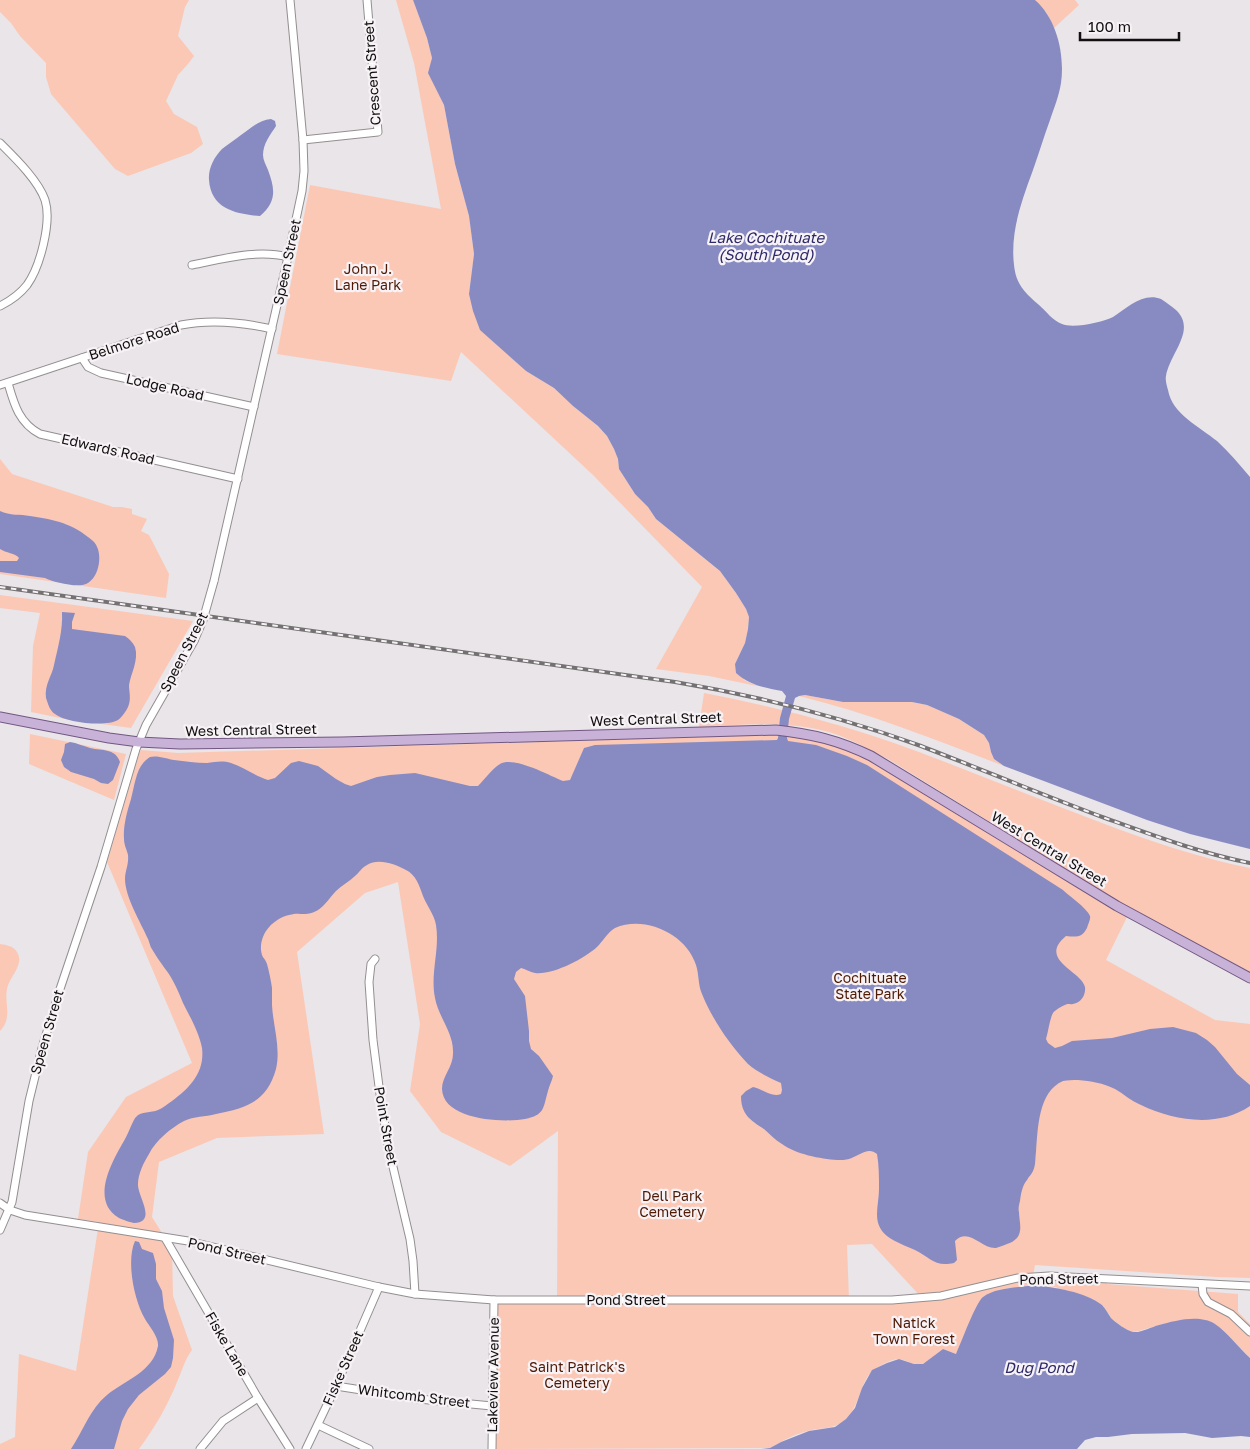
<svg xmlns="http://www.w3.org/2000/svg" width="1250" height="1449" font-family="'Golos Text',sans-serif">
  <style>
    .green { fill: #fbc8b6; fill-rule: evenodd }
    .water { fill: #888bc2 }
    .lines { fill: none; stroke-linecap: round; stroke-linejoin: round }
    .minor-casing { stroke: #938f91; stroke-width: 9 }
    .major-casing { stroke: #715781; stroke-width: 11 }
    .minor { stroke: #fff; stroke-width: 7 }
    .major { stroke: #c8b2d8; stroke-width: 9 }
    .rail-casing { stroke: #747173; stroke-width: 4 }
    .rail { stroke: #f7f2f5; stroke-width: 2; stroke-dasharray: 5.5; stroke-linecap: butt }
    .minor-bridge-casing { stroke: #938f91; stroke-width: 9; stroke-linecap: butt }
    .minor-bridge { stroke: #fff; stroke-width: 7 }
    .labels { text-anchor: middle; stroke-width: 4.5; stroke-linejoin: round; paint-order: stroke }
    .street-label { font-size: 14px; fill: #110f10; stroke: #f7f2f5 }
    .park-label { font-size: 14px; fill: #501904; stroke: #f7f2f5 }
    .water-label { font-size: 15px; font-style: italic; fill: #2c286a; stroke: #f7f2f5 }
  </style>
  <rect width="100%" height="100%" fill="#e9e5e8"/>
  <g class="green">
    <path d="M0,0H189L185,7L178,36L194,56L188,64L178,75L166,101L174,114L197,127L203,144L191,153L128,176L115,169L51,94L46,77V63L20,36L11,23L0,12Z"/>
    <path d="M396,0H413L427,38L432,58L429,73L444,105L455,164L469,216L474,254L469,294L496,344L526,371L554,388L573,406L598,426L607,436L614,449L618,459L619,469L635,494L648,507L656,519L720,571L736,593L746,609L749,617L748,629L745,643L735,664L744,680L757,686L709,676L656,669L702,587L593,475L461,352L451,381L277,354L310,185L441,209L414,63Z"/>
    <path d="M1035,0H1075L1079,5L1054,28L1046,12Z"/>
    <path d="M0,459L12,474L113,507H122L132,509V514L147,519L141,531L149,535L169,574L166,598L0,574Z"/>
    <path d="M0,595L193,621L131,728L65,719L31,712L33,646L40,613L0,608Z"/>
    <path d="M704,693C777,707 849,726 919,752C980,775 1041,800 1102,823C1150,841 1199,858 1250,868V972L1120,902L888,759C866,748 844,735 821,730C781,721 739,725 699,727Z"/>
    <path d="M805,695L843,702H912L927,705L959,719L984,735L989,743L991,752L994,759L1004,766C936,740 869,713 799,696Z"/>
    <path d="M785,731L856,748L1129,913L1106,960L1215,1020L1250,1024V1278L1216,1277L1035,1265L1033,1276L1107,1278V1284L1238,1294V1312L1250,1324V1358L1223,1330L1191,1319L1159,1325L1139,1331L1133,1332L1122,1327L1112,1319L1103,1306L1093,1299L1055,1287L1033,1285L1003,1289L977,1306L956,1354L943,1349C938,1352 927,1363 922,1364C913,1366 907,1360 899,1359C892,1359 881,1365 875,1369C860,1378 861,1407 844,1421C832,1430 822,1427 808,1431C795,1434 782,1441 770,1448L492,1449L494,1300H557L558,1131L510,1166L441,1132L410,1091L420,1024L398,882L365,893L297,952L324,1134L217,1138L159,1162L152,1217L172,1249L173,1296L192,1350C184,1361 183,1369 177,1382C168,1405 154,1429 139,1449H0V1444L15,1437L19,1354L76,1371L99,1222L78,1219L88,1152L126,1097L192,1063L107,862L139,754L141,750L178,753L735,736ZM872,1244L922,1298L849,1300L847,1245Z"/>
    <path d="M30,734L126,754L114,800L29,764Z"/>
    <path d="M0,944C7,945 13,946 17,952C25,965 9,977 7,989C4,1003 13,1018 0,1031Z"/>
  </g>
  <g class="water">
    <path d="M413,0H1035C1057,19 1065,55 1061,83C1059,96 1054,108 1050,120C1044,136 1039,153 1033,170C1022,200 1010,232 1014,265C1016,285 1025,293 1039,305C1046,311 1053,321 1062,324C1073,329 1103,322 1113,317C1127,308 1143,292 1161,299C1166,302 1171,306 1176,310C1197,330 1170,353 1166,376C1165,380 1167,386 1168,390C1172,414 1200,427 1217,441C1229,452 1239,464 1250,477V849L1190,834L1147,820L1004,766L994,759L991,752L989,743L984,735L959,719L927,705L912,702H843L805,695L799,696L795,698L789,719L787,738L788,741L816,745L847,756L867,765L1063,890C1069,896 1087,908 1090,916C1091,919 1088,924 1087,928C1082,938 1076,937 1066,936C1037,960 1082,971 1085,987C1086,995 1081,1003 1073,1004C1069,1005 1069,1003 1065,1005C1062,1006 1055,1010 1053,1013C1050,1018 1048,1033 1046,1039L1048,1043L1055,1048L1062,1046L1072,1041L1112,1038L1150,1029L1173,1027L1196,1033L1207,1040L1215,1047L1237,1074L1250,1085V1106C1218,1128 1174,1121 1141,1105C1131,1101 1124,1094 1115,1089C1103,1083 1091,1081 1078,1080C1073,1080 1067,1080 1063,1081C1038,1092 1038,1128 1036,1152C1035,1158 1036,1165 1033,1171C1032,1174 1029,1176 1027,1180C1022,1186 1021,1194 1020,1201C1019,1205 1018,1209 1019,1212C1019,1221 1023,1230 1017,1238C1014,1241 1011,1243 1007,1244C1004,1245 1000,1247 996,1248C981,1249 969,1227 955,1241L957,1260L954,1263C934,1267 931,1258 915,1250C906,1246 895,1242 887,1236C871,1223 879,1206 879,1189C879,1177 879,1165 877,1154C868,1146 859,1156 849,1159C846,1160 841,1160 837,1160C821,1159 795,1154 782,1144C775,1140 770,1134 764,1129C750,1120 741,1114 741,1096L746,1091L753,1087C763,1089 772,1098 781,1094L782,1090L781,1083C770,1078 757,1072 748,1064C730,1045 712,1019 702,994C698,985 699,974 696,965C686,934 645,915 615,928C608,932 603,941 597,947C584,959 553,975 535,973C530,972 525,969 521,968L516,972L514,979L525,996L529,1031V1041L531,1049L539,1056L553,1076C552,1081 549,1086 548,1091C543,1108 545,1115 525,1119C502,1123 443,1120 442,1089C442,1075 454,1067 453,1051C453,1032 438,1016 435,998C430,973 440,950 436,925C434,914 427,906 423,896C419,885 416,875 406,870C395,864 378,858 367,865C361,868 360,872 355,876C349,882 342,885 336,891C326,902 321,913 305,914C297,914 297,913 289,915C273,919 260,933 261,950C262,959 264,956 267,964C269,971 271,981 272,988C272,992 272,1001 272,1005C273,1026 281,1047 276,1069C267,1102 246,1108 216,1114C205,1117 194,1116 184,1121C171,1128 156,1140 149,1154C144,1162 138,1174 138,1184C137,1196 158,1222 134,1223C132,1223 121,1219 119,1218C89,1200 113,1160 125,1139C128,1134 133,1120 136,1117C141,1111 151,1113 158,1110C163,1108 167,1104 172,1101C190,1088 205,1072 202,1048C199,1032 190,1017 183,1003C180,996 177,988 173,981C168,971 160,963 155,954C149,944 152,950 148,939C141,923 125,897 125,879C125,871 129,864 128,855C127,850 124,845 124,839C123,826 127,812 131,799C134,788 136,770 144,762C146,760 148,758 150,757C157,755 168,759 174,760C185,761 196,763 207,763C215,762 222,760 231,763C244,767 255,776 268,780L275,778L291,763L299,761L318,766L336,779L345,784L351,786L377,777L390,775L415,773L470,786H478C485,779 492,769 500,764C514,756 548,775 563,781L570,780L584,748L595,745L777,740L778,738L780,718L786,696L782,691C763,687 751,686 736,673L735,664L745,643L748,629L749,617L746,609L736,593L720,571L656,519L648,507L635,494L619,469L618,459L614,449L607,436L598,426L573,406L554,388L526,371L480,330L473,311L469,294L474,254L469,216L455,164L444,105L428,73L432,58L427,38Z"/>
    <path d="M271,119L275,121L276,126C270,135 263,144 263,155C263,160 266,165 268,170C275,189 277,201 260,216C236,214 211,209 209,180C208,169 214,157 222,149C228,144 235,140 241,135C251,128 259,120 271,119Z"/>
    <path d="M0,511C10,516 20,514 30,516C56,520 72,523 93,541C104,551 100,578 86,584C77,588 53,582 45,578L0,572V561H17L19,558C15,553 6,553 0,549Z"/>
    <path d="M62,612L75,613L72,622V629L125,636C130,639 133,643 135,647C139,660 131,673 129,685C129,691 131,698 129,704C128,709 122,717 118,720C107,727 66,723 55,714C50,711 48,704 46,698C44,685 52,676 54,665C58,647 63,630 62,612Z"/>
    <path d="M70,742C77,743 83,746 90,748C103,751 115,748 120,762L113,780L108,784L101,783L94,779L71,772L64,767L61,760L64,752L65,744Z"/>
    <path d="M135,1241L139,1242L142,1249L153,1253L156,1264V1279L162,1291L164,1308L174,1340L173,1358L171,1367L165,1374L139,1395L128,1409L122,1421L114,1449H71C83,1431 90,1409 107,1395C125,1380 153,1372 158,1346C159,1337 149,1326 145,1319C134,1300 126,1261 135,1241Z"/>
    <path d="M1034,1285C1053,1287 1086,1292 1102,1305C1106,1309 1108,1314 1111,1318C1116,1323 1126,1330 1133,1332C1141,1333 1151,1327 1159,1325C1175,1321 1199,1314 1215,1324C1228,1333 1238,1347 1250,1358V1437L1241,1436L1212,1438L1185,1433L1132,1434L1108,1437H1096L1085,1440L1077,1449H761L770,1448L781,1442L809,1431L835,1427L846,1419L855,1408L862,1388L872,1370L887,1363L899,1359L914,1364H923L943,1349L956,1354C961,1343 976,1302 983,1297C997,1287 1018,1288 1034,1285Z"/>
  </g>
  <g class="lines">
    <defs>
      <g id="minor">
        <path d="M303,140L378,132L367,0"/>
        <path d="M0,143C15,158 38,180 45,200C52,222 40,267 27,285C20,294 10,301 0,306"/>
        <path d="M192,265C223,259 257,249 288,257"/>
        <path d="M82,358L88,367L101,373L254,407"/>
        <path d="M8,383C14,404 19,423 40,434L238,479"/>
        <path d="M0,385L181,325C212,319 241,322 272,329"/>
        <path d="M214,581L288,257L302,191L304,171L303,140L290,0"/>
        <path d="M375,959L371,964L369,982L373,1040L381,1102L389,1150L410,1239L413,1261L415,1294"/>
        <path d="M0,1203L10,1210L25,1215L188,1241L379,1287L415,1294L494,1300H892L941,1296L1018,1278L1049,1276L1250,1286"/>
        <path d="M0,1230L12,1202L29,1101L42,1048L60,989L101,867L136,749L146,725L194,641"/>
        <path d="M165,1238L258,1398L290,1449"/>
        <path d="M1202,1284L1203,1294L1208,1302L1231,1314L1250,1332"/>
        <path d="M336,1386L419,1399L492,1406"/>
        <path d="M318,1425L369,1449"/>
        <path d="M200,1449L223,1421L258,1398"/>
        <path d="M306,1449L336,1386L379,1287"/>
        <path d="M492,1449L494,1300"/>
      </g>
      <path id="major" d="M0,717L109,738L139,742L180,744L342,742L776,730C812,734 838,740 871,756L1117,906L1250,978"/>
    </defs>
    <use href="#minor" class="minor-casing"/>
    <use href="#major" class="major-casing"/>
    <use href="#minor" class="minor"/>
    <use href="#major" class="major"/>
    <defs>
      <path id="rail" d="M0,587L675,682C759,696 841,717 921,746C983,770 1043,795 1105,818C1152,835 1200,853 1250,863"/>
    </defs>
    <use href="#rail" class="rail-casing"/>
    <use href="#rail" class="rail"/>
    <defs>
      <path id="minor-bridge" d="M194,641L203,620L214,581"/>
    </defs>
    <use href="#minor-bridge" class="minor-bridge-casing"/>
    <use href="#minor-bridge" class="minor-bridge"/>
  </g>
  <g class="labels">
    <g class="street-label">
      <text transform="translate(372 73) rotate(-94)" y="5">Crescent Street</text>
      <text transform="translate(287 262) rotate(-78)" y="5">Speen Street</text>
      <text transform="translate(134 341) rotate(-18)" y="5">Belmore Road</text>
      <text transform="translate(165 387) rotate(13)" y="5">Lodge Road</text>
      <text transform="translate(108 449) rotate(13)" y="5">Edwards Road</text>
      <text transform="translate(184 652) rotate(-63)" y="5">Speen Street</text>
      <text transform="translate(656 719) rotate(-2)" y="5">West Central Street</text>
      <text transform="translate(251 730) rotate(-1)" y="5">West Central Street</text>
      <text transform="translate(1049 849) rotate(31)" y="5">West Central Street</text>
      <text transform="translate(47 1032) rotate(-74)" y="5">Speen Street</text>
      <text transform="translate(386 1126) rotate(80)" y="5">Point Street</text>
      <text transform="translate(227 1251) rotate(13)" y="5">Pond Street</text>
      <text transform="translate(1059 1279) rotate(-1)" y="5">Pond Street</text>
      <text x="626" y="1305">Pond Street</text>
      <text transform="translate(227 1344) rotate(60)" y="5">Fiske Lane</text>
      <text transform="translate(343 1368) rotate(-66)" y="5">Fiske Street</text>
      <text transform="translate(493 1375) rotate(-89)" y="5">Lakeview Avenue</text>
      <text transform="translate(414 1396) rotate(7)" y="5">Whitcomb Street</text>
    </g>
    <g class="park-label">
      <text x="368" y="274">John J.<tspan x="368" dy="16">Lane Park</tspan></text>
      <text x="870" y="983">Cochituate<tspan x="870" dy="16">State Park</tspan></text>
      <text x="672" y="1201">Dell Park<tspan x="672" dy="16">Cemetery</tspan></text>
      <text x="914" y="1328">Natick<tspan x="914" dy="16">Town Forest</tspan></text>
      <text x="577" y="1372">Saint Patrick's<tspan x="577" dy="16">Cemetery</tspan></text>
    </g>
    <g class="water-label">
      <text x="766" y="243">Lake Cochituate<tspan x="766" dy="17">(South Pond)</tspan></text>
      <text x="1039" y="1373">Dug Pond</text>
    </g>
  </g>
  <path d="M1080 32v8h99v-8" fill="none" stroke="#110f10" stroke-width="2.5"/>
  <text x="1088" y="32" font-size="15" fill="#110f10" stroke="#f7f2f5" stroke-width="4" paint-order="stroke">100 m</text>
</svg>
